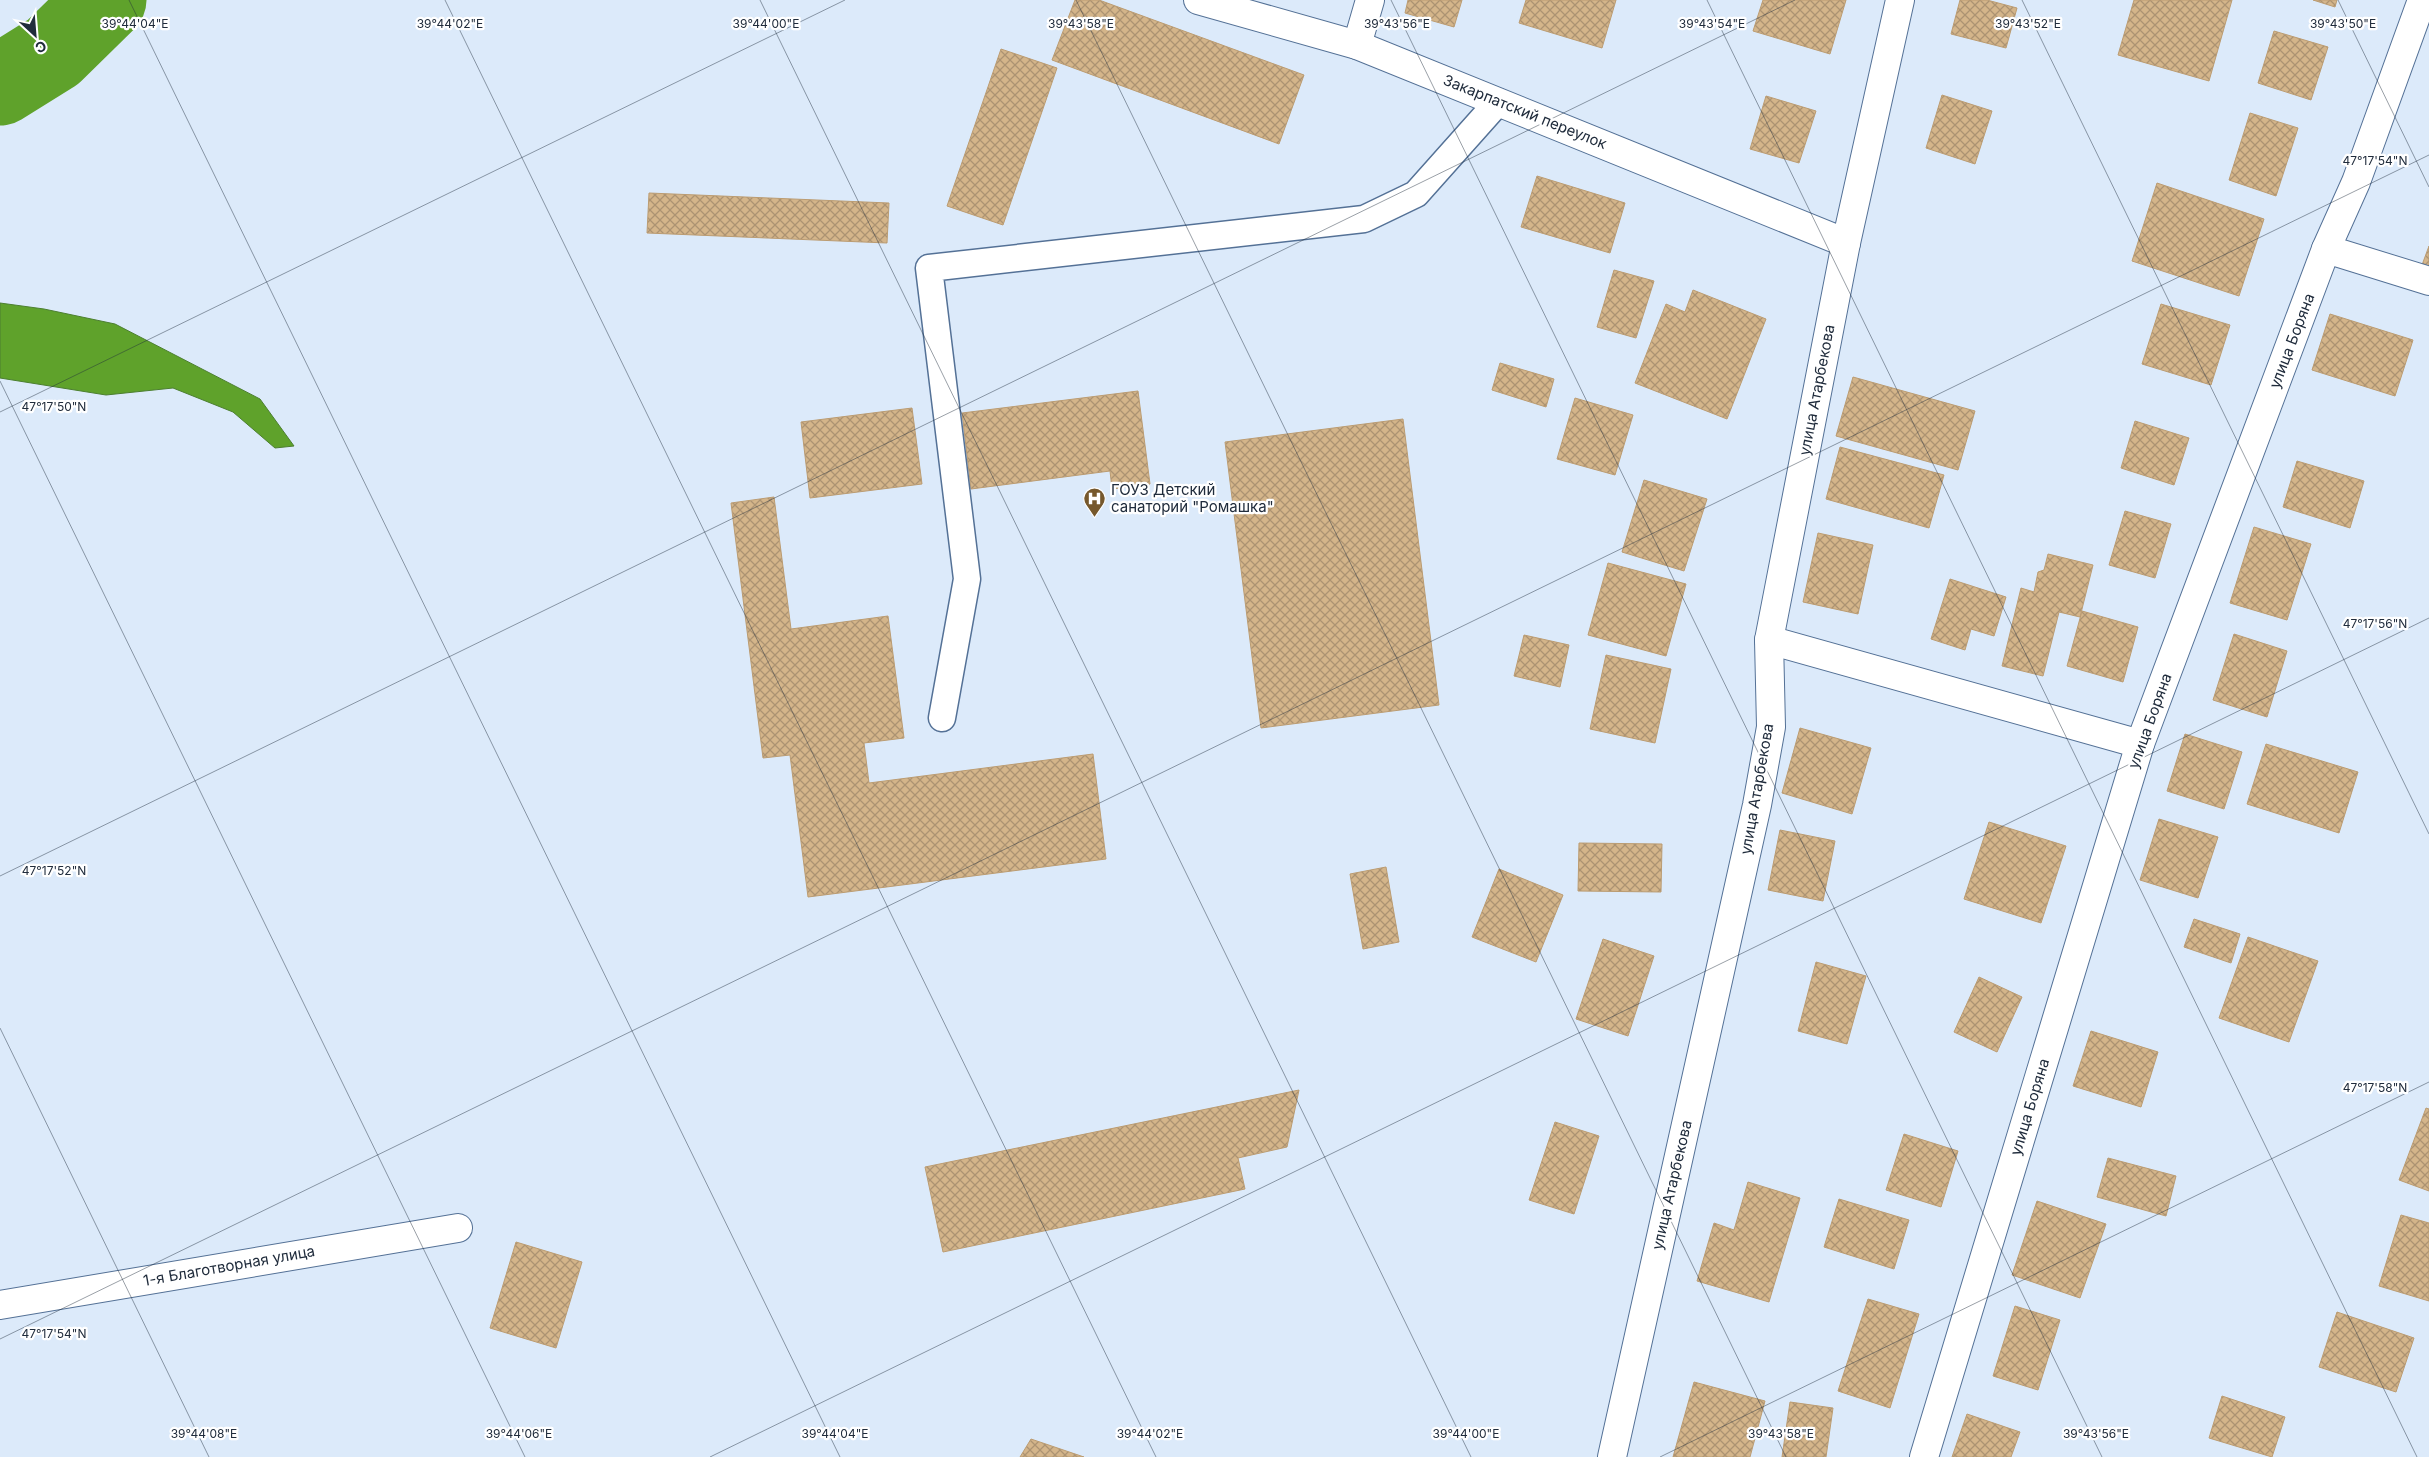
<svg xmlns="http://www.w3.org/2000/svg" width="2429" height="1457" font-family="Inter,sans-serif">
  <style>
    .water { fill: #5fa22b; stroke: #4c7f30 }
    .lines { fill: none; stroke-linecap: round; stroke-linejoin: round }
    .river { stroke: #5fa22b; stroke-width: 81 }
    .building { fill: url(#building-cross-hatch); stroke: #bb9c72 }
    .service-casing { stroke: #547196; stroke-width: 29 }
    .minor-casing { stroke: #547196; stroke-width: 30 }
    .service { stroke: #fff; stroke-width: 26 }
    .minor { stroke: #fff; stroke-width: 28 }
    .ticks { fill: none; stroke: #202c3c; stroke-width: 1; stroke-opacity: 0.45 }
    .labels { text-anchor: middle; stroke-width: 4.5; stroke-linejoin: round; paint-order: stroke }
    .street-label { font-size: 15px; fill: #202c3c; stroke: #fff }
    .poi-label { font-size: 15px; fill: #202c3c; stroke: #fff; text-anchor: start }
    .ticks-label { font-size: 12px; text-anchor: middle; fill: #202c3c; stroke: #fff; stroke-width: 4.5; stroke-linejoin: round; paint-order: stroke }
  </style>
  <defs>
    <pattern id="building-cross-hatch" width="8" height="8" patternUnits="userSpaceOnUse" patternTransform="scale(1.25)"><rect width="8" height="8" fill="#d4b58a"/><path d="M0 0l8 8M0 8l8-8" fill="none" stroke="#ac9372"/></pattern>
  </defs>
  <rect width="100%" height="100%" fill="#dceafa"/>
  <path class="water" d="M0,303L44,309L115,324L260,399L294,446L275,448L233,412L173,388L106,395L0,378Z"/>
  <g class="lines">
    <path class="river" d="M0,85L53,52L106,0"/>
  </g>
  <g class="building">
    <path d="M1075,0H1099L1304,75L1279,144L1052,60Z"/>
    <path d="M1408,0H1462L1454,27L1405,13Z"/>
    <path d="M1526,0H1616L1602,48L1519,23Z"/>
    <path d="M1763,0H1846L1830,54L1753,31Z"/>
    <path d="M1960,0H1987L2017,8L2006,48L1951,34Z"/>
    <path d="M2134,0H2232L2209,81L2118,55Z"/>
    <path d="M2313,0H2337L2335,7Z"/>
    <path d="M2274,31L2328,47L2311,100L2258,83Z"/>
    <path d="M1001,49L1057,68L1003,225L947,206Z"/>
    <path d="M1942,95L1992,111L1975,164L1926,148Z"/>
    <path d="M1766,96L1816,111L1799,163L1750,149Z"/>
    <path d="M2250,113L2298,128L2276,196L2229,180Z"/>
    <path d="M1537,176L1625,203L1610,253L1521,227Z"/>
    <path d="M2157,183L2264,219L2239,296L2132,261Z"/>
    <path d="M649,193L889,203L887,243L647,233Z"/>
    <path d="M2429,246V267L2422,265Z"/>
    <path d="M1614,270L1654,281L1636,338L1597,327Z"/>
    <path d="M1693,290L1766,319L1727,419L1635,383L1666,304L1685,312Z"/>
    <path d="M2161,304L2230,325L2211,385L2142,364Z"/>
    <path d="M2330,314L2413,340L2395,396L2312,370Z"/>
    <path d="M1500,363L1554,379L1546,407L1492,390Z"/>
    <path d="M1853,377L1975,411L1958,470L1836,436Z"/>
    <path d="M1138,391L1150,484L1112,489L1110,471L971,489L962,413Z"/>
    <path d="M1575,398L1633,415L1615,475L1557,459Z"/>
    <path d="M912,408L922,484L810,498L801,422Z"/>
    <path d="M1403,419L1439,705L1261,728L1225,442Z"/>
    <path d="M2135,421L2189,438L2174,485L2121,468Z"/>
    <path d="M1840,447L1944,475L1929,528L1826,499Z"/>
    <path d="M2297,461L2364,481L2350,528L2283,507Z"/>
    <path d="M1644,480L1707,499L1684,571L1622,552Z"/>
    <path d="M774,497L791,629L888,616L904,738L864,743L869,783L1093,754L1106,859L808,897L790,755L763,758L731,503Z"/>
    <path d="M2125,511L2171,524L2155,578L2109,565Z"/>
    <path d="M2254,527L2311,544L2287,620L2230,603Z"/>
    <path d="M1818,533L1873,545L1858,614L1803,602Z"/>
    <path d="M2048,554L2093,565L2080,617L2059,612L2043,676L2002,666L2021,588L2034,592L2038,572L2044,570Z"/>
    <path d="M1608,563L1686,584L1666,656L1588,635Z"/>
    <path d="M1950,579L2006,597L1994,636L1971,629L1965,650L1931,639Z"/>
    <path d="M2082,611L2138,627L2123,682L2067,666Z"/>
    <path d="M2234,634L2287,651L2267,717L2213,700Z"/>
    <path d="M1524,635L1569,645L1560,687L1514,676Z"/>
    <path d="M1606,655L1671,669L1655,743L1590,729Z"/>
    <path d="M1800,728L1871,748L1852,814L1782,793Z"/>
    <path d="M2185,734L2242,752L2224,809L2167,791Z"/>
    <path d="M2266,744L2358,772L2339,833L2247,804Z"/>
    <path d="M2159,819L2218,837L2198,898L2140,880Z"/>
    <path d="M1989,822L2066,846L2041,923L1964,899Z"/>
    <path d="M1780,830L1835,841L1823,901L1768,890Z"/>
    <path d="M1579,843L1662,844L1661,892L1578,891Z"/>
    <path d="M1386,867L1399,942L1363,949L1350,874Z"/>
    <path d="M1499,869L1563,895L1536,962L1472,937Z"/>
    <path d="M2194,919L2240,934L2231,963L2184,947Z"/>
    <path d="M2248,937L2318,961L2289,1042L2219,1018Z"/>
    <path d="M1603,939L1654,956L1628,1036L1576,1019Z"/>
    <path d="M1816,962L1866,976L1847,1044L1798,1031Z"/>
    <path d="M1979,977L2022,997L1997,1052L1954,1032Z"/>
    <path d="M2091,1031L2158,1052L2141,1107L2073,1086Z"/>
    <path d="M1299,1090L1287,1147L1238,1158L1245,1189L943,1252L925,1167Z"/>
    <path d="M2426,1108L2429,1109V1191L2399,1180Z"/>
    <path d="M1555,1122L1599,1136L1574,1214L1529,1200Z"/>
    <path d="M1904,1134L1958,1151L1941,1207L1886,1190Z"/>
    <path d="M2108,1158L2176,1176L2166,1216L2097,1197Z"/>
    <path d="M1748,1182L1800,1198L1769,1302L1697,1281L1714,1223L1734,1230Z"/>
    <path d="M1839,1199L1909,1220L1894,1269L1824,1247Z"/>
    <path d="M2037,1201L2106,1224L2080,1298L2012,1275Z"/>
    <path d="M2401,1215L2429,1223V1301L2379,1286Z"/>
    <path d="M516,1242L582,1262L556,1348L490,1328Z"/>
    <path d="M1868,1299L1919,1314L1890,1408L1838,1391Z"/>
    <path d="M2015,1306L2060,1320L2038,1390L1993,1376Z"/>
    <path d="M2337,1312L2414,1338L2396,1392L2319,1367Z"/>
    <path d="M1694,1382L1765,1401L1750,1457H1673Z"/>
    <path d="M2222,1396L2285,1417L2272,1457L2209,1438Z"/>
    <path d="M1790,1402L1833,1408L1826,1457H1782Z"/>
    <path d="M1967,1414L2020,1432L2011,1457H1952Z"/>
    <path d="M1031,1439L1084,1457H1020Z"/>
  </g>
  <g class="lines">
    <defs>
      <path id="service" d="M942,718L967,579L929,268L1364,219L1416,194L1498,102"/>
      <g id="minor">
        <path d="M1198,0L1357,45L1846,243"/>
        <path d="M1357,45L1370,0"/>
        <path d="M2326,249L2429,281"/>
        <path d="M1769,640L2140,744"/>
        <path d="M0,1305L458,1228"/>
        <path d="M1612,1457L1757,805L1771,727L1769,640L1846,243L1900,0"/>
        <path d="M1924,1457L2140,744L2326,249L2356,182L2422,0"/>
      </g>
    </defs>
    <use href="#service" class="service-casing"/>
    <use href="#minor" class="minor-casing"/>
    <use href="#service" class="service"/>
    <use href="#minor" class="minor"/>
  </g>
  <path class="ticks" d="M129,0L840,1457M445,0L1156,1457M760,0L1471,1457M1076,0L1786,1457M1391,0L2102,1457M1707,0L2417,1457M2022,0L2429,834M2338,0L2429,187M0,381L525,1457M0,412L845,0M0,876L1795,0M0,1028L209,1457M0,1339L2429,155M710,1457L2429,618M1660,1457L2429,1082"/>
  <defs>
    <symbol id="hospital-pin" viewBox="-11 -11 22 30"><path d="M0 17L-7.5 6A9.5 9.5 0 1 1 7.5 6Z" fill="#76582c" stroke="#fff"/><path d="M-5-5h3v3.5h4V-5h3V5h-3V1.5h-4V5h-3Z" fill="#fff"/></symbol>
  </defs>
  <g fill-rule="evenodd">
    <use href="#hospital-pin" x="1082" y="486" width="25" height="34"/>
  </g>
  <g class="labels">
    <g class="street-label">
      <text transform="translate(1525 112) rotate(22)" y="5">Закарпатский переулок</text>
      <text transform="translate(2292 341) rotate(-69)" y="5">улица Боряна</text>
      <text transform="translate(1817 390) rotate(-79)" y="5">улица Атарбекова</text>
      <text transform="translate(2150 721) rotate(-70)" y="5">улица Боряна</text>
      <text transform="translate(1757 789) rotate(-80)" y="5">улица Атарбекова</text>
      <text transform="translate(2030 1107) rotate(-73)" y="5">улица Боряна</text>
      <text transform="translate(1672 1185) rotate(-77)" y="5">улица Атарбекова</text>
      <text transform="translate(229 1266) rotate(-10)" y="5">1-я Благотворная улица</text>
    </g>
    <g class="poi-label">
      <text x="1111" y="495">ГОУЗ Детский<tspan x="1111" dy="17">санаторий "Ромашка"</tspan></text>
    </g>
  </g>
  <g class="ticks-label">
    <text x="135" y="28">39°44'04"E</text>
    <text x="450" y="28">39°44'02"E</text>
    <text x="766" y="28">39°44'00"E</text>
    <text x="1081" y="28">39°43'58"E</text>
    <text x="1397" y="28">39°43'56"E</text>
    <text x="1712" y="28">39°43'54"E</text>
    <text x="2028" y="28">39°43'52"E</text>
    <text x="2343" y="28">39°43'50"E</text>
    <text x="2375" y="165">47°17'54"N</text>
    <text x="54" y="411">47°17'50"N</text>
    <text x="2375" y="628">47°17'56"N</text>
    <text x="54" y="875">47°17'52"N</text>
    <text x="2375" y="1092">47°17'58"N</text>
    <text x="54" y="1338">47°17'54"N</text>
    <text x="204" y="1438">39°44'08"E</text>
    <text x="519" y="1438">39°44'06"E</text>
    <text x="835" y="1438">39°44'04"E</text>
    <text x="1150" y="1438">39°44'02"E</text>
    <text x="1466" y="1438">39°44'00"E</text>
    <text x="1781" y="1438">39°43'58"E</text>
    <text x="2096" y="1438">39°43'56"E</text>
  </g>
  <g transform="translate(35 35) rotate(154)" stroke="#ffffff" stroke-width="4" paint-order="stroke">
  <path d="M0-4L9 19L0 12L-9 19Z" fill="#202c3c"/>
  <text y="-8" font-size="14" font-weight="bold" text-anchor="middle" fill="#202c3c">С</text>
  </g>
</svg>
